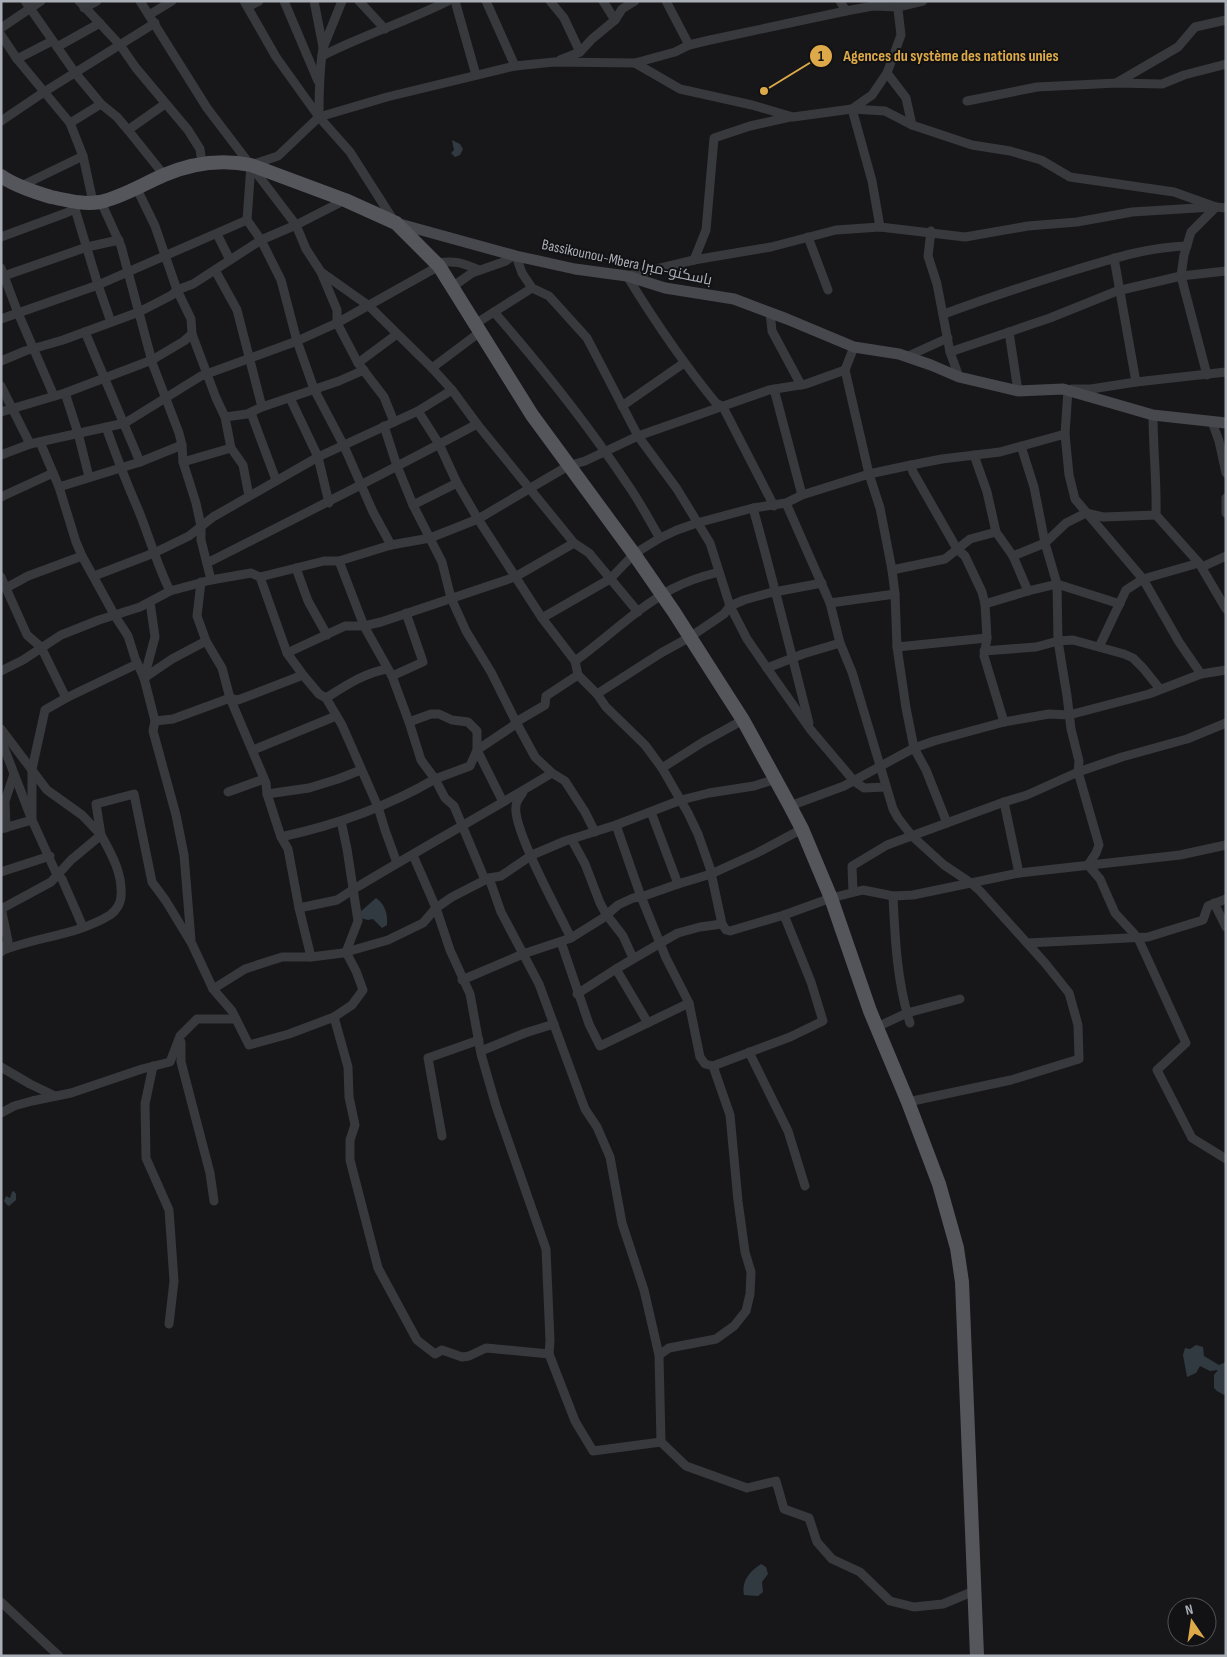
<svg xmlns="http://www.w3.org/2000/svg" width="1227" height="1657" font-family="'Sofia Sans Condensed',Cairo,sans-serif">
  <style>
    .water { fill: #313a40 }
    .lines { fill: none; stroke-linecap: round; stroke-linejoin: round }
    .street { stroke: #38393d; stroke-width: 9 }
    .secondary { stroke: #47484d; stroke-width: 11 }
    .primary { stroke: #55565c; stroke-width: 14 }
    .labels { text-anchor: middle; stroke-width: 4; stroke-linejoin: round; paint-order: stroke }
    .street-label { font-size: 15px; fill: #aaaeb7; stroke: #121214 }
    .leader { fill: none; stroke: #deaa49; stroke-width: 2 }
    .callout-dot { fill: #deaa49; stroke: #121214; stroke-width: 2 }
    .mark-label { font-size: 15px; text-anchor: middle; font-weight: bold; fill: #111 }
    .callout-label { font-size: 16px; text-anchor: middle; font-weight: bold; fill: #deaa49; stroke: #121214; stroke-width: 4; stroke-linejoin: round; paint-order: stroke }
  </style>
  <rect width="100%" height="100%" fill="#171719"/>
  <g class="water">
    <path d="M452,140L460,144L463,149L460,155L455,157L451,153L454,150Z"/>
    <path d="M376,898C385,904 388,914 387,925L382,928L373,919L368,920L360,918L359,913Z"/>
    <path d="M14,1191L16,1194V1200L9,1206L7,1205L4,1201L6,1196L10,1198L12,1192Z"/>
    <path d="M1196,1345L1203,1347L1204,1356L1219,1365L1226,1362V1391L1224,1395L1217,1391L1214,1388V1375L1218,1370L1210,1371L1200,1366L1196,1373L1187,1377L1183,1355L1185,1348L1190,1349Z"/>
    <path d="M761,1564L766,1567L768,1574L762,1582L763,1592L758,1596L744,1595C741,1581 750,1571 761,1564Z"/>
  </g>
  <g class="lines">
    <g class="street">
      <path d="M25,1L76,74L101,104L117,117L128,130L164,175"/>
      <path d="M79,1L120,45L136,68L188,130L200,149L202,163"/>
      <path d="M244,1L276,57L319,117L350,152L394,221"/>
      <path d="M284,1L318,81"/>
      <path d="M314,1L323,47"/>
      <path d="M359,1L385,29"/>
      <path d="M455,1L476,75"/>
      <path d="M486,1L515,66"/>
      <path d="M550,1L564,18L580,52"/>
      <path d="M603,1L615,20"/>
      <path d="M666,1L689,45"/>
      <path d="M840,1L846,11L873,6L898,7L923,1"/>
      <path d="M248,7L259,1"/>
      <path d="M84,8L97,1"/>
      <path d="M149,15L172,1"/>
      <path d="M1,28L41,1"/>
      <path d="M1,35L17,59L70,123L83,156L93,202"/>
      <path d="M57,47L100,23"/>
      <path d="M322,56C363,35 406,22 448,1"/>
      <path d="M17,59L52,41"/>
      <path d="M560,60L580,52L592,39L615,20L622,9L635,1"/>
      <path d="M635,63L675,52L689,45L710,40L846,11"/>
      <path d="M887,73L906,98L912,125"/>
      <path d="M1118,82L1178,47L1195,27L1226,20"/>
      <path d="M967,101L1037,87L1117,83L1162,84L1184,75L1226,64"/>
      <path d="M852,109L872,95L887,73L901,35L897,1"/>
      <path d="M852,109L872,181L880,227"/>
      <path d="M319,117C319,94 319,71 323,48L342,1"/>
      <path d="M1,121L44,92L155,23"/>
      <path d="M70,123L101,104"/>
      <path d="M128,130L165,104"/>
      <path d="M21,186L83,156"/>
      <path d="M137,189L155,226L177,290L191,319L192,334L216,398L225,417L231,448L243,465L249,496"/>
      <path d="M345,200L296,225L306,249L321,272L337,310V323L358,363L384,397L394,422"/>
      <path d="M101,202L121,246L153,365L179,433L182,445L183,462L196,503L201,526V540L211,580"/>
      <path d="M75,209L98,285L111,322"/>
      <path d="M931,231L928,256L937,284L950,352L959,377"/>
      <path d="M217,234L230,260"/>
      <path d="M1,237L66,213L75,209L77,204"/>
      <path d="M808,237L828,290"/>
      <path d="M516,256L522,273L532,288L549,296L587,338L638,436L677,489L710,543L730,606L747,639L767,668L810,729L854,781L864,788L886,787"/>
      <path d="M1114,258L1136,382"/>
      <path d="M694,260L706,230L714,138L750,126L790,117"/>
      <path d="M437,263C455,260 462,263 479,270"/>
      <path d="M1,268L18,313L54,396"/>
      <path d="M215,270L237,310L262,407"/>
      <path d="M321,272L369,306L432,368L452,390L477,424L574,543L589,553L638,612"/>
      <path d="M1,277L87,247L119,240"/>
      <path d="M452,287L472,273L506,261L514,255"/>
      <path d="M494,312C542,367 588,425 628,485C640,502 649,520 660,538"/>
      <path d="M770,312L772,331L801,385"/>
      <path d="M944,314C987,298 1030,284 1075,270C1111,259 1148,247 1187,246"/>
      <path d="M1,319L98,285L247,220"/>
      <path d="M475,324L532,288"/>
      <path d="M85,332L140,462"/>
      <path d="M1009,332L1018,391"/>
      <path d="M950,352L1050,318L1117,291L1181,276L1226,271"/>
      <path d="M906,357L948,338"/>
      <path d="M1,361L25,351L63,340L139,312L172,295L177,290L193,284L261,240L296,225L207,108L140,1"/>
      <path d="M358,363L397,334"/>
      <path d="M432,368L480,332"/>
      <path d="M845,370L869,474L911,465L913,472L957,549L965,556L982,592L985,604L987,638L984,656L1004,722"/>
      <path d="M1207,375L1181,276L1184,255L1191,232L1216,207"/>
      <path d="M1,386L30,444"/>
      <path d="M774,389L802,495"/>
      <path d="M1072,389H1091L1136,382L1226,372"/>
      <path d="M1068,390L1065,434L1069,475L1075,499L1143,579L1179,642L1201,674"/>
      <path d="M65,393L78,433L89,477"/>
      <path d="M290,398L318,457L329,503"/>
      <path d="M622,406L684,363"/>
      <path d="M418,411L439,444L457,483L478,519L542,618L575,661L578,675L597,694L606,707L645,745L662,768L688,813L698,834L710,868L722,924L726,930L730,931L784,915L831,898L863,890L893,896L913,895L1019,873L1180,855L1226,845"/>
      <path d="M1,412L65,393L152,360L184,341L192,334"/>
      <path d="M251,413L276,480"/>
      <path d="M1153,415C1153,449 1157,482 1156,515L1103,517L1086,513L1066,523L1045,543L1057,584L1058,641L1067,696L1071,729L1079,761L1078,772L1099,845L1096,853L1088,865L1100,879L1115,913L1138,938L1186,1043L1157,1070L1192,1138L1226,1159"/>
      <path d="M225,417L247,414L262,407L339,381L364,370"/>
      <path d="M1212,422L1219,441L1226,473"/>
      <path d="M384,426L397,466L413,505L442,562L451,598L466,631L491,672L516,722L535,757L552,773L565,781L585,812L595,832"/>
      <path d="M106,427C116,455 126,482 138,509C149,536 157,565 170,591"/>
      <path d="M40,442L59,487L76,542L82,556L115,616L128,636L135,658L144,678L155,721L153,731L176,815L184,855L191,940"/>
      <path d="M1,455L30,444L125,423L201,376L297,341L337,323L439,266"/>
      <path d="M974,455L987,492L996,532L1013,556L1028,591"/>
      <path d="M183,462L231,448"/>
      <path d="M911,465L942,459L1000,452L1065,434"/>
      <path d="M59,487L140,462L182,445"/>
      <path d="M1,497L53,473"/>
      <path d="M1226,498V513"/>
      <path d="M786,503L830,603L840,643L852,672L893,809L898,818L912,836L944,865L971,883L980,891L1045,963L1069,993L1078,1025L1079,1059L1011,1080L908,1102"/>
      <path d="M413,505L457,483"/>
      <path d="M774,506L723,407L716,403C683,363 654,320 627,276L694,260L771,247L836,230L880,227L965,237L1028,226L1077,222L1132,212L1213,207"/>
      <path d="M753,508C773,580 791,652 809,723"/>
      <path d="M391,545L373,512L344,446L314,389L297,341L281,280L261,240L247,220L251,165L278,156L319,117L387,97L515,66L554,62L635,63L680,89L752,105L793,117L852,109L885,111L912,125L972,145L1010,151L1041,160L1070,177L1174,192L1216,207L1226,208"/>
      <path d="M1013,556L1045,543L1034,487L1021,446"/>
      <path d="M339,561L364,626L392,676L409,722L421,760L435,779L470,766L477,750L513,726L516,722L545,705L546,696L578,675"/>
      <path d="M207,563C298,517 388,472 477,424"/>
      <path d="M1199,563L1226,609"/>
      <path d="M1202,567L1226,556"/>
      <path d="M296,568L308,601L327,635"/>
      <path d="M892,570L945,559L970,539L996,532"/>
      <path d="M94,576L154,553L189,536L213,517L318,457L418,411L452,390"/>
      <path d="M1,577L27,635L41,647L66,698"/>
      <path d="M260,577L287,653L303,675L319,694L326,698L342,725L378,807L385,830L397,863"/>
      <path d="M201,582L197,616L206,641L222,668L230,698L266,783L267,794L281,837L288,849L299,908L311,957"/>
      <path d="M6,588L28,576L82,556"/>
      <path d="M830,603L895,594"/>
      <path d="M985,604L1028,591L1057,584L1120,604"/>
      <path d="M542,618L610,579L634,554L660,538L677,530L697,523L753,508L786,503L802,495L869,474L880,508L892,570L895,594L897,647L906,708L914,748L926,770L947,823"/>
      <path d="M897,647L987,638"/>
      <path d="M1099,647L1126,590L1143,579L1199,563L1156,515"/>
      <path d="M984,651L1036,647L1058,641L1073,640L1124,654L1133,658L1143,668L1160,689"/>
      <path d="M287,653L345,626H364L381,622L515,577L574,543"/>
      <path d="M575,661C607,638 637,608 672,589C687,581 703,576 719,572"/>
      <path d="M767,668L803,654L840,643"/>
      <path d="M1,671L23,660L61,635L99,620L140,607L170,591L211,580L251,573L260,577L324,561H339L391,545L430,538L478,519L568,466L585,461L638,436L769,390L806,384L845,370L854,347"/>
      <path d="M392,676L423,662L406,613"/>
      <path d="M144,678L155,637L150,602"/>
      <path d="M144,678L172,659L206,641"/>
      <path d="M597,694L661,653L690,637L724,614L730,606L744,600L769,593L822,583"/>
      <path d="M326,698C345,686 364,673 387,669"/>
      <path d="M155,721L173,719L230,698L238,700L303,675"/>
      <path d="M409,722L431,714H439L452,720L468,722L477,731V750L503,802"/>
      <path d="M1,729L47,790L82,815L101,835L96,804L134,794L152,882L166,901L192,944L213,989L232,1011L249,1045L289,1034L334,1017"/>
      <path d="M1,740L32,820L57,875L62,879L83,927"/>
      <path d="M253,750L336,716"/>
      <path d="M662,768L703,742L743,720"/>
      <path d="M228,792L264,779"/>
      <path d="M523,792C521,796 516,801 516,806C512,828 559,913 571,938"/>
      <path d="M267,794L309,788L338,779L361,770"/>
      <path d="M1004,802L1019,873"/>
      <path d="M790,806L844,786L914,748L934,741L1004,722L1049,714L1069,715L1149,694L1201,674L1226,670"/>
      <path d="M651,812L678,884"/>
      <path d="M341,821L347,849L358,921L346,952L356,971L363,990L352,1005L334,1017L348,1067L349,1097L355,1125L350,1140V1160L378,1268L417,1340L435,1354L442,1350L462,1357L469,1356L486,1348L549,1354L575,1421L593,1451L661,1442L686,1466L747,1488L776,1481L784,1509L809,1518L817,1542L832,1559L860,1572L890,1601L914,1607L943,1604L974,1591"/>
      <path d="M616,825L640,894L666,958L689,1003L700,1057L705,1064L713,1066L730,1115L738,1201L745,1252L751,1272L750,1294L746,1311L734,1326L716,1339L669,1348L659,1355"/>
      <path d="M6,828L5,801L14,774"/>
      <path d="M1,829L32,820V769L45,710L66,698L137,664"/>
      <path d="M281,837C336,825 387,807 435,779L445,798L454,806L485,880"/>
      <path d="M572,840L585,864L600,903L606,914L623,936L633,958"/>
      <path d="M413,855L436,908L450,950L470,994L481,1054L496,1106L546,1249L550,1341L549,1354"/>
      <path d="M1,872L50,856"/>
      <path d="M489,878L501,912L539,984L585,1109L597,1127L610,1157L622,1223L644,1290L659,1355L661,1442"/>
      <path d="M853,892L852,866L887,845L1004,802L1027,795L1078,772L1122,757L1187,739L1226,723"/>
      <path d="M893,896C895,939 897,982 910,1023"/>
      <path d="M1214,903L1226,927"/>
      <path d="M1,908L8,941L1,952"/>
      <path d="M299,908L337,900L354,889C420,849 486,813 552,773"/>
      <path d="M1,909L51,882L71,860L101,835C111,853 123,874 121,896C121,903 116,911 110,915C78,935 36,937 1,951"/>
      <path d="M561,942L589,1024L600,1046L689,1003"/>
      <path d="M1027,943L1148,937L1203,920L1208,906L1226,899"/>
      <path d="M616,969L648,1023"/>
      <path d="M462,980L523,954L571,938L603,918L618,905L633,898L641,897L678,884L711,874L757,853L802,829"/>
      <path d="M213,989L245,969L282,957H311L343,953L388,940L423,923L436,908L452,897L489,878L501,876L532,855L565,841L616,825L681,800L709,793L754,786L776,779"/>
      <path d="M577,994L616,969L669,938L678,933L700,927L722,924"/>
      <path d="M877,1027L907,1013L960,999"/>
      <path d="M181,1042V1062L210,1173L214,1201"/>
      <path d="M481,1051L525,1033L554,1024"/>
      <path d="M749,1052L788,1131L805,1186"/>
      <path d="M153,1066L145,1104L146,1158L169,1210L174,1281L169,1324"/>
      <path d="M713,1066L790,1037L823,1021L811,982L784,915"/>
      <path d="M1,1067L30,1084L55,1096"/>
      <path d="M1,1113L14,1106L32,1101L71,1093L142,1069L170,1062L180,1036L197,1019H236"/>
      <path d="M442,1136L428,1058L479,1040"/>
      <path d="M1,1602L59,1656"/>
    </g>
    <path class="secondary" d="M396,223L516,256L575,269L627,276L665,288L734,299L787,319L854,347L899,354L931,365L959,377L1018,391L1063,389L1153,415L1226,423"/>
    <path class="primary" d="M1,176C15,186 34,192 51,197C66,200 84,205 100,202C123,197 143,184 164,175C192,163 221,159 251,165L345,200L396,223L439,266L532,415L634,554L674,612L725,692L743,720L790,806L802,829L831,898L870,1011L908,1102L939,1184L957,1248L962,1282L977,1656"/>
  </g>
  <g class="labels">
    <g class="street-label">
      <text transform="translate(627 262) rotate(12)" y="5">Bassikounou-Mbera باسكنو-مبرا</text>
    </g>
  </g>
  <path class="leader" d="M764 91L821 56"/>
  <g class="callout-dot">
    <circle cx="764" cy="91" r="5"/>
    <circle cx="821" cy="56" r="12"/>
  </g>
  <g class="mark-label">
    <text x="821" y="61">1</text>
  </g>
  <g class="callout-label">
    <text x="951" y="61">Agences du système des nations unies</text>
  </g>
  <rect width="1227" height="1657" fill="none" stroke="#aaaeb7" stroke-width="5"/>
  <g transform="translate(1192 1622) rotate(347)"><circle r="24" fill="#121214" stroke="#4f5055"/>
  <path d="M0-4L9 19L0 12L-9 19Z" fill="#deaa49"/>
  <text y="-8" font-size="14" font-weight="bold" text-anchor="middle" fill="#aaaeb7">N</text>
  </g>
</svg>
